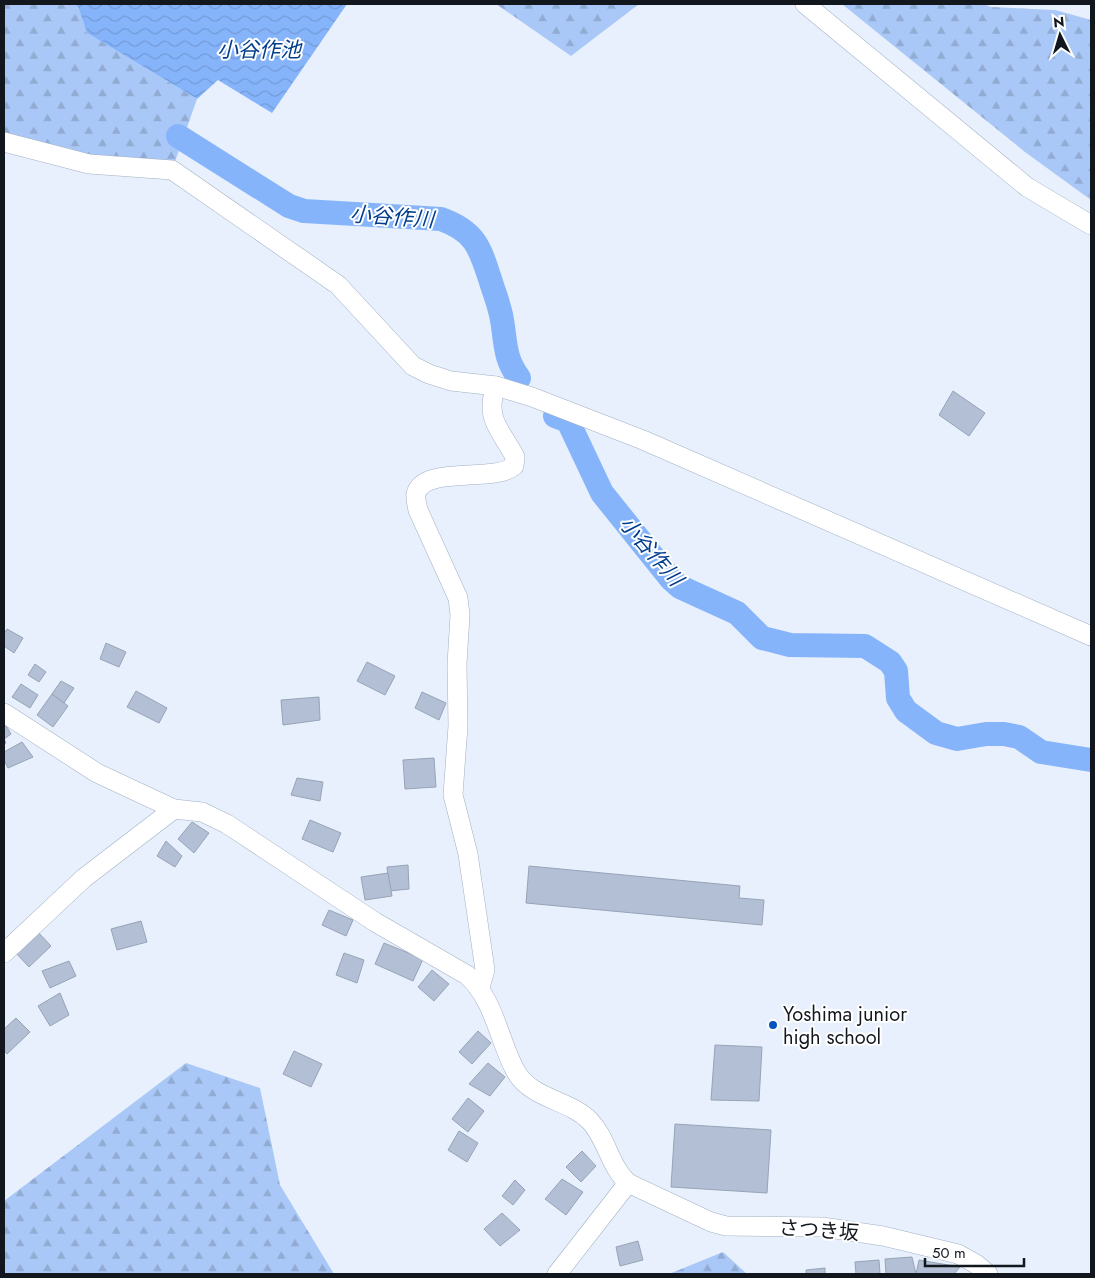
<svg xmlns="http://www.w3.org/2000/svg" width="1095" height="1278" font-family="Jost,'Noto Sans JP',sans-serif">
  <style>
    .forest { fill: url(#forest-firs) }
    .water { fill: url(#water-waves) }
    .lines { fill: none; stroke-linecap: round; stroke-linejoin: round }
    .river { stroke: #86b4fb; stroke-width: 24 }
    .building { fill: #b2bfd4; stroke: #97a4b8 }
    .minor-casing { stroke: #a3b0c4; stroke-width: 20 }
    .minor { stroke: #fff; stroke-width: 19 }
    .poi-dot { fill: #0455bf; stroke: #fff; stroke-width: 2 }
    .labels { text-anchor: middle; stroke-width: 4; stroke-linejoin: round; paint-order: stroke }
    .poi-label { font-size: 20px; fill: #12171e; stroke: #fff; text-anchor: start }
    .street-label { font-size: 20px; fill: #12171e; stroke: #fff }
    .water-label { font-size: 21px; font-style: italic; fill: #033e8d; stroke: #fff }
  </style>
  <defs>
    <pattern id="forest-firs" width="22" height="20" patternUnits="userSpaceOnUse" patternTransform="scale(1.25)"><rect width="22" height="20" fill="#aac8f7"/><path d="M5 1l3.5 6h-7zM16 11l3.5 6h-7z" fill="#91abd3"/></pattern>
    <pattern id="water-waves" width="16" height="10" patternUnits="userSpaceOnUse" patternTransform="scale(1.25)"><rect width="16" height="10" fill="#86b4fb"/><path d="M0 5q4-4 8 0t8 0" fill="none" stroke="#739ad7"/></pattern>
  </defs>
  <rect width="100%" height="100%" fill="#e7f0fc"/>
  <g class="forest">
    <path d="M4,4H74L78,7L87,33L197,99L172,170L4,142Z"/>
    <path d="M496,4H639L571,56Z"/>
    <path d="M842,4H984L991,7L1055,10L1091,20V200L1025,152Z"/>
    <path d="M186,1063L260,1088L280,1185L334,1274H4V1201Z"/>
    <path d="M723,1252L747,1274H669Z"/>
  </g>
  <path class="water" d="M74,4H347L272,113L218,80L197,99L87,33L78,7Z"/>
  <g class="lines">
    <g class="river">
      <path d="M178,136L289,206L304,211L441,219C477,232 480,249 491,282C495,295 500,307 502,320C506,343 504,358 519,378"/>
      <path d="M555,416L568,421L602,493L671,579L680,587L737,613L762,638L790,645L865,646L890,662L896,671L898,698L906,711L936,733L957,739L986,734H1004L1019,737L1041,752L1091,760"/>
    </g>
  </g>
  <g class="building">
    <path d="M953,391L985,413L969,436L939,415Z"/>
    <path d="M7,629L23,638L14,653L4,646V634Z"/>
    <path d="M106,643L126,652L119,667L100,659Z"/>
    <path d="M367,662L395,676L385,695L357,681Z"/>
    <path d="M35,664L46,672L39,682L28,675Z"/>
    <path d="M61,681L74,688L64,703L52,694Z"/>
    <path d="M21,684L38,695L30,708L12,697Z"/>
    <path d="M136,691L167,708L159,723L127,707Z"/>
    <path d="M422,692L446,703L439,720L415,708Z"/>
    <path d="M52,694L68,706L53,727L37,715Z"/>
    <path d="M319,697L320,720L283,725L281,700Z"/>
    <path d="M4,722L11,734L4,739L6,743L4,744Z"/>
    <path d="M22,742L33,757L8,768L4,760V752Z"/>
    <path d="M434,758L436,787L405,789L403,760Z"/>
    <path d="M297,778L323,782L320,801L291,795Z"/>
    <path d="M310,820L341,833L333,852L302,839Z"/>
    <path d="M192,822L209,833L194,853L178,839Z"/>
    <path d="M166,841L182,856L175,867L157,856Z"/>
    <path d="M408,865L409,889L389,891L387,867Z"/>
    <path d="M529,866L740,886L739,898L764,900L762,925L526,903Z"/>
    <path d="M388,873L392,896L365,900L361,877Z"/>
    <path d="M329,910L353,920L346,936L322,925Z"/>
    <path d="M141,921L147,942L117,950L111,929Z"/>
    <path d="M37,931L51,946L29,967L15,952Z"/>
    <path d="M384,943L423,959L413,981L375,964Z"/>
    <path d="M344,953L364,960L357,983L336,975Z"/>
    <path d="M69,961L76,976L50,988L42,971Z"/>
    <path d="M432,970L449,984L434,1001L418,987Z"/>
    <path d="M60,993L69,1015L50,1026L38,1006Z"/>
    <path d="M16,1018L30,1032L7,1054L4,1050V1029Z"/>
    <path d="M478,1031L491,1043L472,1064L459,1052Z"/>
    <path d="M715,1045L762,1047L759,1101L711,1100Z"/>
    <path d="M294,1051L322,1064L311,1087L283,1074Z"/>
    <path d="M488,1063L505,1077L490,1096L469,1084Z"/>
    <path d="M468,1098L484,1111L468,1132L452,1119Z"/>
    <path d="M675,1124L771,1130L767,1193L671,1187Z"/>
    <path d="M459,1131L478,1143L467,1162L448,1150Z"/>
    <path d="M582,1151L596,1166L581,1182L566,1167Z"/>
    <path d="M562,1179L583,1192L566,1215L545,1199Z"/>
    <path d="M515,1180L525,1190L513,1205L502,1196Z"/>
    <path d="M502,1213L520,1230L500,1246L484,1229Z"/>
    <path d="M638,1241L643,1260L620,1266L616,1247Z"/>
    <path d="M912,1257L916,1274H886L885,1259Z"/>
    <path d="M879,1260L880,1274H856L855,1262Z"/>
    <path d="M919,1260L960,1267L954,1274H916Z"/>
    <path d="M825,1268V1274H806V1270Z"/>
  </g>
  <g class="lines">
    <defs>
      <g id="minor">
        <path d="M805,4L1027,187L1091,225"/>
        <path d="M4,142L89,164L172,170L338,285L413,366L429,374L451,381L496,386L532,397L643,440L1091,636"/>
        <path d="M4,713L97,773L174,809L202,812L227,824L375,922L467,975C495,1001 498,1038 515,1070C531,1100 569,1099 590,1121C607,1139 610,1167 628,1183L711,1222L726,1226L822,1227L883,1236L958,1254L976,1264L988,1274"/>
        <path d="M4,953L84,878L174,809"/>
        <path d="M480,987L485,970L468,854L453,795L458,726L457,664L460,615L458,598L418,510C417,505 415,498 416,494C423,465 494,483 514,466L515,457C501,430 484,419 496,386"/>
        <path d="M557,1274L628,1183"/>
      </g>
    </defs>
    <use href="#minor" class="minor-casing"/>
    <use href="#minor" class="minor"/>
  </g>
  <circle class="poi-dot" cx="773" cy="1025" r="5"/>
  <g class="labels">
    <g class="poi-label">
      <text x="783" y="1021">Yoshima junior<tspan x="783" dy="23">high school</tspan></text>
    </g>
    <g class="street-label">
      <text transform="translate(819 1230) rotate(4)" y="7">さつき坂</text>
    </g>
    <g class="water-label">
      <text x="259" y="57">小谷作池</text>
      <text transform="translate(392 217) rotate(4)" y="7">小谷作川</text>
      <text transform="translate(651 551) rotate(49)" y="7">小谷作川</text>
    </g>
  </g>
  <rect width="1095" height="1278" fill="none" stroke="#12171e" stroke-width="10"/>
  <g transform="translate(1060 35) rotate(355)" stroke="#ffffff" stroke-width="4" paint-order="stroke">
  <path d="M0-4L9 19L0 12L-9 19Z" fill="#12171e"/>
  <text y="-8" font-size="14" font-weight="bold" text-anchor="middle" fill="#12171e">N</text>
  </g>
  <path d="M925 1258v8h99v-8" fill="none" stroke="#12171e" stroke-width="2.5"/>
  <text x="932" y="1258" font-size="15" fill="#12171e" stroke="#ffffff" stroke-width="4" paint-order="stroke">50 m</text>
</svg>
